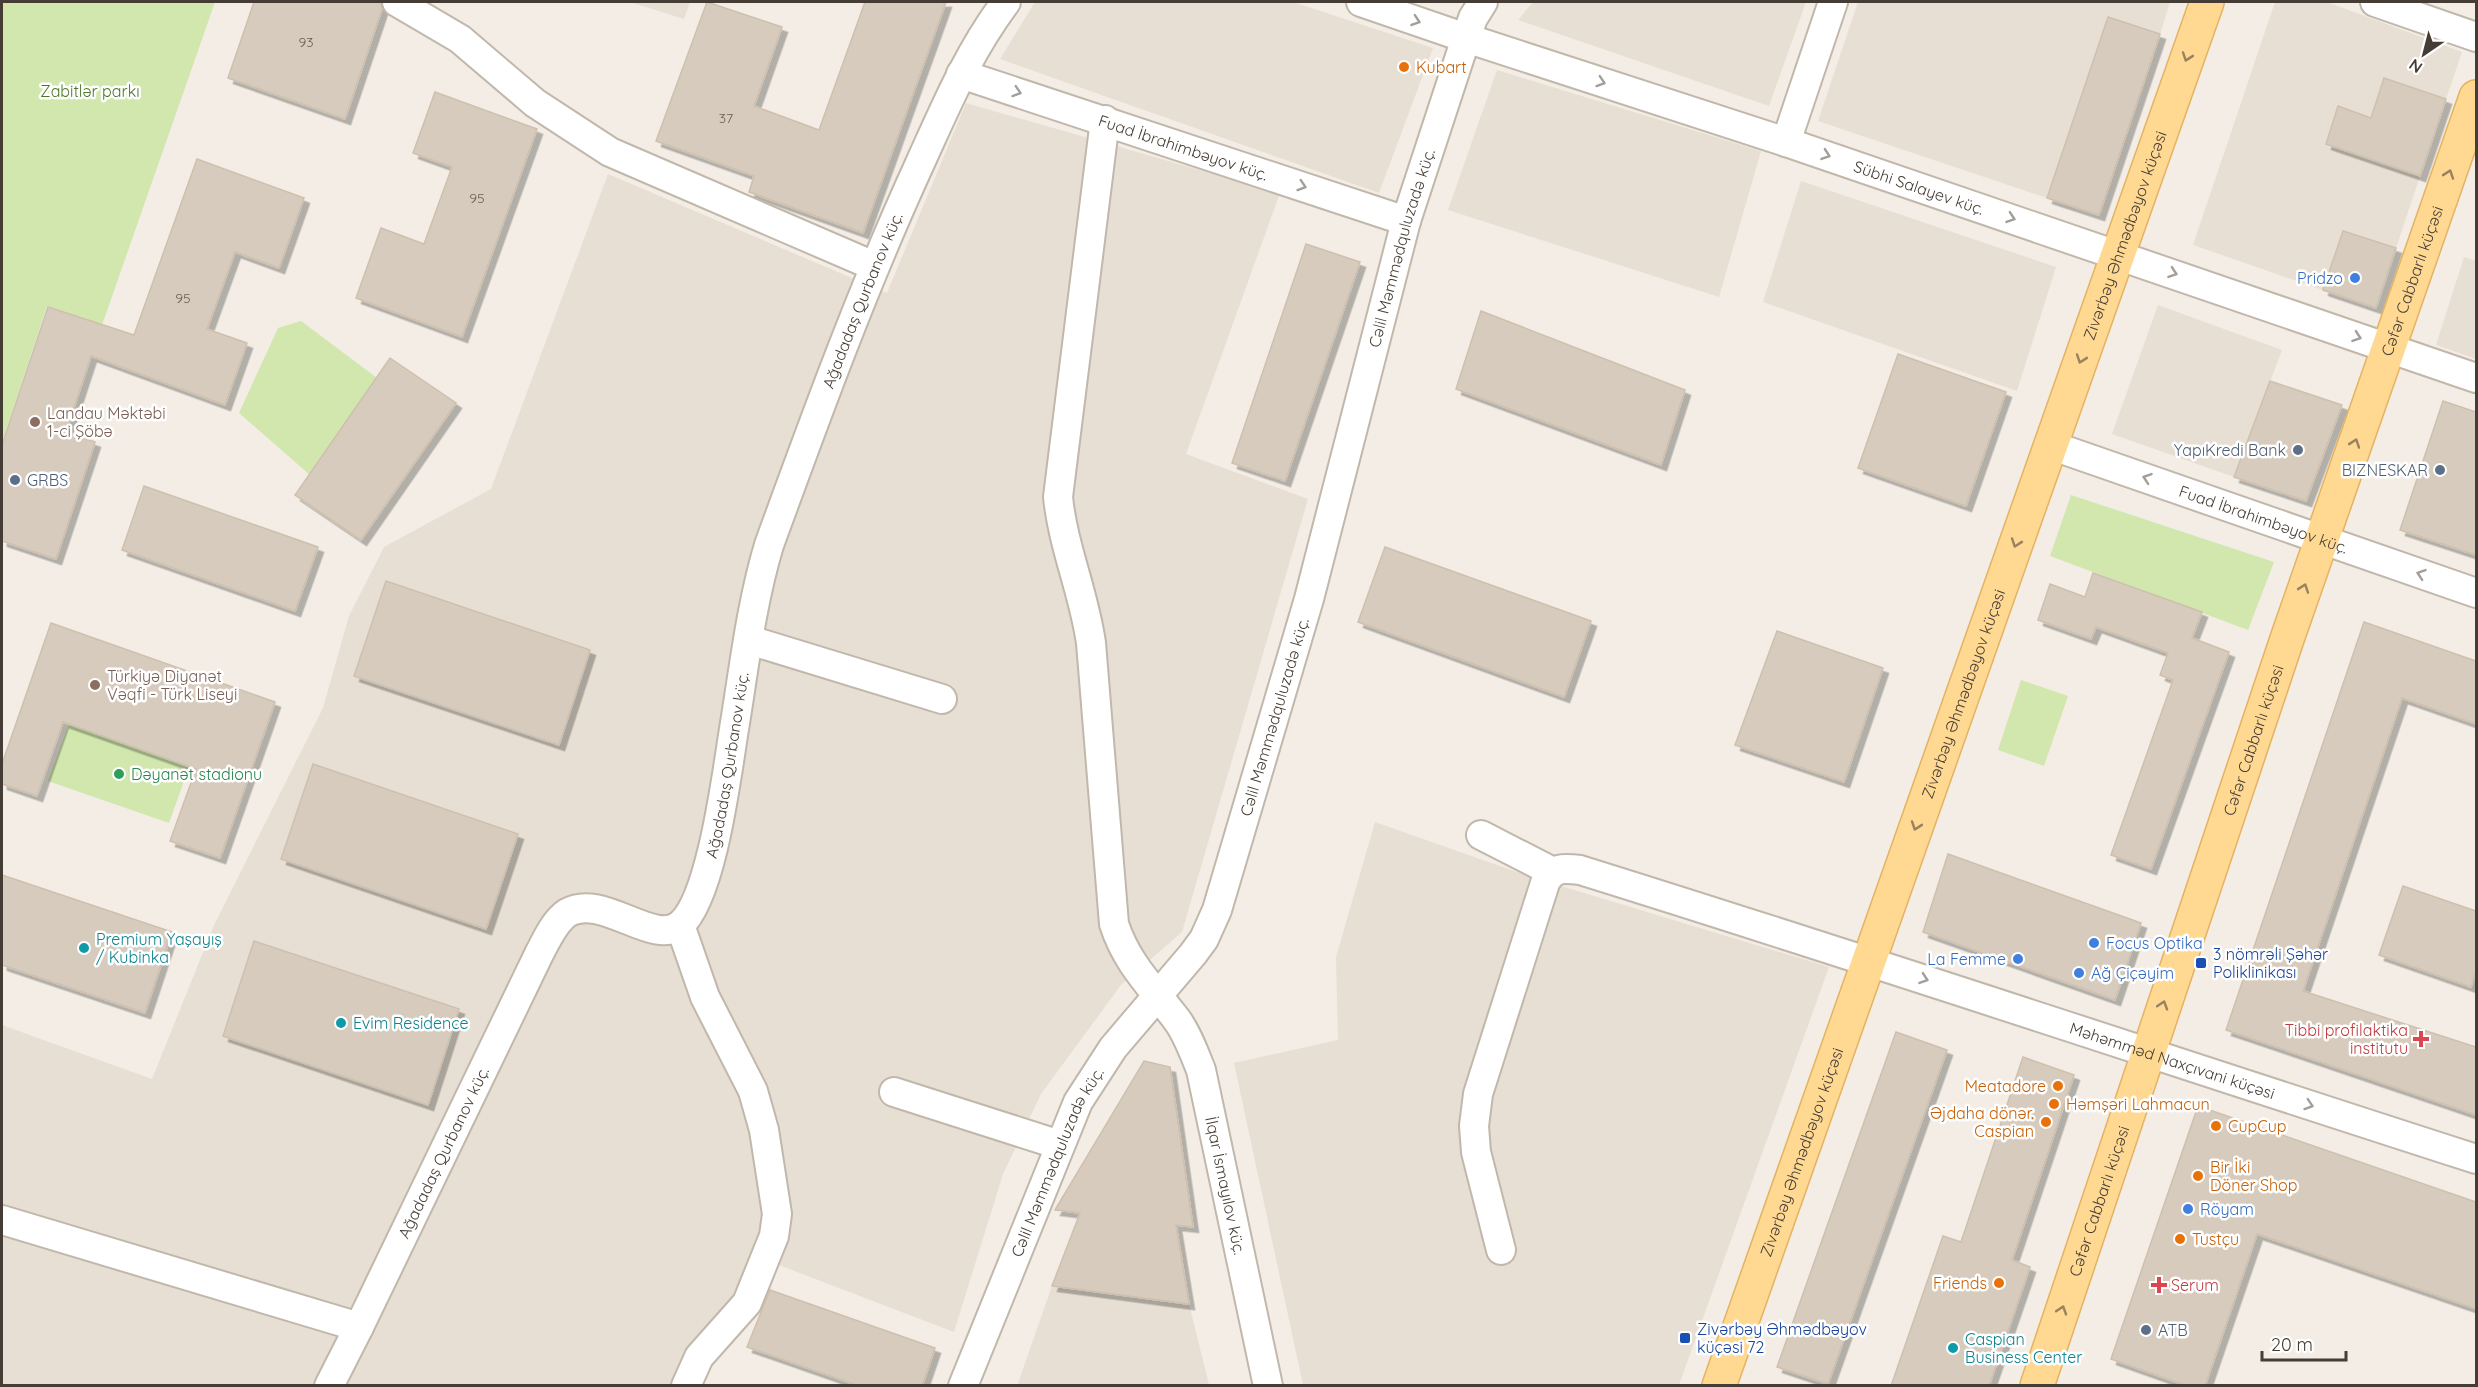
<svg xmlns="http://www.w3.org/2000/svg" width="2478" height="1387" font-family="Quicksand,sans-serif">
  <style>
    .residential { fill: #e7dfd3 }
    .green { fill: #d1e7ad }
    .building { fill: #d7cbbd; stroke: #cfc0ae; stroke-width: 1.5; filter: url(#shadow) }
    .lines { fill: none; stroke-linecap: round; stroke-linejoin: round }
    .minor-casing { stroke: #c1b7ab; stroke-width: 32 }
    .primary-casing { stroke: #e4b362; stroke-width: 36 }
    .minor { stroke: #fff; stroke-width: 28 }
    .primary { stroke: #ffd892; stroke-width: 33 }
    .oneway { stroke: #a29e9a }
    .oneway2 { stroke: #99835f }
    .food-dot { fill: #e8710a; stroke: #fff; stroke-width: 2 }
    .shop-dot { fill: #3f7fe0; stroke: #fff; stroke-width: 2 }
    .education-dot { fill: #8d6e63; stroke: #fff; stroke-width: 2 }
    .service-dot { fill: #5c6f8a; stroke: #fff; stroke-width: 2 }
    .leisure-dot { fill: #2e9e5b; stroke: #fff; stroke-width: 2 }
    .culture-dot { fill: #0f9aa8; stroke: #fff; stroke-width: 2 }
    .transit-dot { fill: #1a4fb4; stroke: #fff; stroke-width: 2 }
    .health-dot { fill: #e0444e; stroke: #fff; stroke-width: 2 }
    .labels { text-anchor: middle; stroke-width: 5; stroke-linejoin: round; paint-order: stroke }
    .number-label { font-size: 14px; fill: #6a6057 }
    .food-label { font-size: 16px; fill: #c56008; stroke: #fff; text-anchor: start }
    .park-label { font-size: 16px; fill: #4c7728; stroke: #fff }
    .street-label { font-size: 16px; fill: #453d35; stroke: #fff }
    .shop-label { font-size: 16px; fill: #366cbe; stroke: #fff; text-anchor: start }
    .education-label { font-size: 16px; fill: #785e54; stroke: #fff; text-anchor: start }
    .service-label { font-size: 16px; fill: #4e5e75; stroke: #fff; text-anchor: end }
    .leisure-label { font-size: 16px; fill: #27864d; stroke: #fff; text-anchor: start }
    .culture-label { font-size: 16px; fill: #0d838f; stroke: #fff; text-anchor: start }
    .transit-label { font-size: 16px; fill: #164399; stroke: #fff; text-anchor: start }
    .health-label { font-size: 16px; fill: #be3a42; stroke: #fff; text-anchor: end }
  </style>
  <defs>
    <filter id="shadow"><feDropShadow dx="5.5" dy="5.5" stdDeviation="0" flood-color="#0004"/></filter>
  </defs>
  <rect width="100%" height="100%" fill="#f3ede5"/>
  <g class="residential">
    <path d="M630,2H690L684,19Z"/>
    <path d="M1035,2H1293L1433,48L1379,193L1000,59Z"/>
    <path d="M1533,2H1806L1769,106L1518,20Z"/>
    <path d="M1858,2H2170L2160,34L2108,17L2047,198L1818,121Z"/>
    <path d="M2275,2H2327L2462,52L2446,99L2385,78L2371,118L2338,107L2326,144L2420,176L2396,248L2343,231L2323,290L2193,245Z"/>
    <path d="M1497,70L1761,151L1719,297L1448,210Z"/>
    <path d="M966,103L1280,193L1186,454L1308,499L1182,932L1121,985L1041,1094L1003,1174L954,1332L750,1254L738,1296L681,1385H2V1025L152,1079L214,925L323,708L349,616L384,547L491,489L608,174L887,293Z"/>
    <path d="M1801,181L2056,267L2017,391L1763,302Z"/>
    <path d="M2464,257L2476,261V359L2436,345Z"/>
    <path d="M2158,305L2282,350L2234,477L2112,434Z"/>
    <path d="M1375,822L1528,876L1829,967L1679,1385H1303L1234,1063L1338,1040L1336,957Z"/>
    <path d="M1052,1286L1189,1304L1209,1385L1017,1386Z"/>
  </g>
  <g class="green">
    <path d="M2,2H215L102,325L47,306L4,437L2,436Z"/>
    <path d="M301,321L377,378L310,475L239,413L278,328Z"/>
    <path d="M2071,495L2274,562L2248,630L2050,556Z"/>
    <path d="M2021,680L2068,696L2044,766L1998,750Z"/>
    <path d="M69,724L189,767L169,823L48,781Z"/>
  </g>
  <g class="building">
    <path d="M254,2H381L382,9L345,119L228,78Z"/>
    <path d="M707,2L782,27L754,106L819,130L865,2H946L863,233L749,192L754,176L656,141Z"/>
    <path d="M2108,17L2160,34L2099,215L2047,198Z"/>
    <path d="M2384,78L2446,99L2420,176L2326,144L2338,106L2371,118Z"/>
    <path d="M435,92L537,129L462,337L356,298L381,228L424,244L452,167L413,153Z"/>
    <path d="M197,159L304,198L279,268L235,252L207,329L247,343L225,405L91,356L66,432L95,442L56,559L2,541V445L48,307L134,335Z"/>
    <path d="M2343,231L2396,248L2376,308L2323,290Z"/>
    <path d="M1306,244L1360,262L1285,481L1232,463Z"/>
    <path d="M1481,311L1685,390L1661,465L1456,389Z"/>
    <path d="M1898,354L2006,392L1966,506L1858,468Z"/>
    <path d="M390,358L456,403L361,540L295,495Z"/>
    <path d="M2270,381L2342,405L2306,501L2234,477Z"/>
    <path d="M2443,401L2476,412V555L2400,530Z"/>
    <path d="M144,486L318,547L295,611L122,550Z"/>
    <path d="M1385,547L1591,621L1564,697L1358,622Z"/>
    <path d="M2093,573L2202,612L2192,638L2229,652L2151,869L2111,855L2173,680L2160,675L2168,653L2096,627L2091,639L2038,620L2050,584L2085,597Z"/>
    <path d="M386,581L590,650L559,745L354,676Z"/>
    <path d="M2364,622L2476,661V724L2402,698L2303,991L2476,1047V1115L2226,1030Z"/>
    <path d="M51,623L275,702L220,858L170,841L196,769L63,722L37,796L2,784V764Z"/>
    <path d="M1777,631L1883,668L1844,782L1735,745Z"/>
    <path d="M313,764L518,834L486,929L281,859Z"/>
    <path d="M1948,854L2141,923L2115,1000L1923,932Z"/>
    <path d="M2,875L172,932L145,1013L2,965Z"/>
    <path d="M2403,886L2476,911V972L2471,987L2379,955Z"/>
    <path d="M254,941L459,1009L428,1105L223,1036Z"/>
    <path d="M1896,1032L1947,1050L1828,1384L1777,1367Z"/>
    <path d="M2023,1057L2074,1075L2012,1260L2030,1267L1989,1386H1891L1943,1236L1961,1242Z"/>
    <path d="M1144,1061L1170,1067L1193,1227L1176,1225L1189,1304L1052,1286L1080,1213L1055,1210Z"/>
    <path d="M2198,1106L2476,1202V1309L2257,1234L2205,1386H2187L2111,1359Z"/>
    <path d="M770,1290L935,1348L922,1386H859L747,1347Z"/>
  </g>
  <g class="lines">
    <defs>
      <g id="minor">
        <path d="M397,2L460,39L535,103L610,152L874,266"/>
        <path id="s1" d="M1361,2L1466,38L1786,142L2476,378"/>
        <path d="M2375,2L2476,37"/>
        <path id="s2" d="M961,74L1406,221"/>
        <path id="s3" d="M1105,120L1058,497C1063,547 1084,593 1091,643L1114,924C1127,964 1152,987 1177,1020C1188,1035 1194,1053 1201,1070L1268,1386"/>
        <path d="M1786,142L1833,2"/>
        <path id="s4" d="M2050,445L2476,593"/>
        <path d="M749,640L942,699"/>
        <path d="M1481,835L1553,872"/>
        <path d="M680,925L705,997L753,1091L764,1130L777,1214L774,1236L747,1303L699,1357L686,1386"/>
        <path d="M894,1092L1060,1145"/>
        <path d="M2,1220L359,1327"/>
        <path id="s5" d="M1501,1250L1476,1152L1474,1126L1478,1094L1545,883C1553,867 1563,868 1580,870C1879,963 2177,1063 2476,1159"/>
        <path id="s6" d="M329,1386L359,1327L539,954C546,941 554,922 567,913C602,892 653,947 680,925C712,898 727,772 734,729C744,668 751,605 769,545C816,416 863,287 921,161C946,106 969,51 1006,2"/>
        <path id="s7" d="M963,1386L1078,1102L1113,1048L1193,954L1204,939L1217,910L1309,599L1406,221L1466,38L1473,18L1483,2"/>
      </g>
      <g id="primary">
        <path id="s8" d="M1719,1386L2207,2"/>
        <path id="s9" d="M2037,1386L2287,639L2476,97"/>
      </g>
    </defs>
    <use href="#minor" class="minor-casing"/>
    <use href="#primary" class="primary-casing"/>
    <use href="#minor" class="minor"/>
    <use href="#primary" class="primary"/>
  </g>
  <defs><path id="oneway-chevron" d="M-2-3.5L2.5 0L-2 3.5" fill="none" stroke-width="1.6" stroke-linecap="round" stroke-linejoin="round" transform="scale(1.5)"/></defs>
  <g class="oneway">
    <use href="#oneway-chevron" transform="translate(1416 21) rotate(19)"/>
    <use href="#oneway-chevron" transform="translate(1601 82) rotate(18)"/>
    <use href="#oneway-chevron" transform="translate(1017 92) rotate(18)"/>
    <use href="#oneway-chevron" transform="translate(1826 155) rotate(19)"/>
    <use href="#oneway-chevron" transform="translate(1302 186) rotate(18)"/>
    <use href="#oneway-chevron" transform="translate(2011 218) rotate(19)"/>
    <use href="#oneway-chevron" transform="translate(2173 273) rotate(19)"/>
    <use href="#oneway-chevron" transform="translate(2357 337) rotate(19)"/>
    <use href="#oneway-chevron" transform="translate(2147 478) rotate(-161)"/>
    <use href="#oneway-chevron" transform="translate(2421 574) rotate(-161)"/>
    <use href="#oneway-chevron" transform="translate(1924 979) rotate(19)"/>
    <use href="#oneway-chevron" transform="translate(2309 1105) rotate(18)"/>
  </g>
  <g class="oneway2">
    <use href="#oneway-chevron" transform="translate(2187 57) rotate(109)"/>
    <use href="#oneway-chevron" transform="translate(2449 174) rotate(-71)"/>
    <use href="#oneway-chevron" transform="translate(2081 359) rotate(109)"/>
    <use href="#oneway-chevron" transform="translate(2355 443) rotate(-71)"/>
    <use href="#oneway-chevron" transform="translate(2016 543) rotate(109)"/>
    <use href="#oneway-chevron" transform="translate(2304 588) rotate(-71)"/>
    <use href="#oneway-chevron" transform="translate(1916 826) rotate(109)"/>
    <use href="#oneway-chevron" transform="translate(2163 1005) rotate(-72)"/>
    <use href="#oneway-chevron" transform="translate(2062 1310) rotate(-72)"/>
  </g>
  <g class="food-dot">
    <circle cx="1404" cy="67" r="6"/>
    <circle cx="2058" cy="1086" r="6"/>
    <circle cx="2054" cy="1104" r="6"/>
    <circle cx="2046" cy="1122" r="6"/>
    <circle cx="2216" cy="1126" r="6"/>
    <circle cx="2198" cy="1176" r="6"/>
    <circle cx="2180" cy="1239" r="6"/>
    <circle cx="1999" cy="1283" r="6"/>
  </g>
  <g class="shop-dot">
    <circle cx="2355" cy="278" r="6"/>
    <circle cx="2094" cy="943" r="6"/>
    <circle cx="2018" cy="959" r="6"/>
    <circle cx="2079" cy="973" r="6"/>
    <circle cx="2188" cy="1209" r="6"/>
  </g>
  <g class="education-dot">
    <circle cx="35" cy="422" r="6"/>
    <circle cx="95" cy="685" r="6"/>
  </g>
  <g class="service-dot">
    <circle cx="2298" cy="450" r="6"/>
    <circle cx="2440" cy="470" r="6"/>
    <circle cx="15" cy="480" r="6"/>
    <circle cx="2146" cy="1330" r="6"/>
  </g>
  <circle class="leisure-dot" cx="119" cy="774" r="6"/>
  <g class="culture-dot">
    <circle cx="84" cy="948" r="6"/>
    <circle cx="341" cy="1023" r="6"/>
    <circle cx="1953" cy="1348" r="6"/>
  </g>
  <g class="transit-dot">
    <rect x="2195" y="957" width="12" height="12" rx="3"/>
    <rect x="1679" y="1332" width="12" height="12" rx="3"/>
  </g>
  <g class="health-dot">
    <path d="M2418 1030h6v6h6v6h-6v6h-6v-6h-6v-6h6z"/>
    <path d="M2156 1276h6v6h6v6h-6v6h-6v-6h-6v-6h6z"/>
  </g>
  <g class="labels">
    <g class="number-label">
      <text x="306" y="47">93</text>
      <text x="726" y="123">37</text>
      <text x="477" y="203">95</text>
      <text x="183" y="303">95</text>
    </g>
    <g class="food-label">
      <text x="1416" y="73">Kubart</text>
      <text x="2046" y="1092" text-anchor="end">Meatadore</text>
      <text x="2066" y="1110">Həmşəri Lahmacun</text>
      <text x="2034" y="1119" text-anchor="end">Əjdaha dönər.<tspan x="2034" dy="18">Caspian</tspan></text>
      <text x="2228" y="1132">CupCup</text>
      <text x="2210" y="1173">Bir İki<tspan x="2210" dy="18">Döner Shop</tspan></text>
      <text x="2192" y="1245">Tustçu</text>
      <text x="1987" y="1289" text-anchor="end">Friends</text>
    </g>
    <g class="park-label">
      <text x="90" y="97">Zabitlər parkı</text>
    </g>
    <g class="street-label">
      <text dy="6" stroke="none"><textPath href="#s2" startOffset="234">Fuad İbrahimbəyov küç.</textPath></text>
      <text dy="6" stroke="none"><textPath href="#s1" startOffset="588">Sübhi Salayev küç.</textPath></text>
      <text dy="6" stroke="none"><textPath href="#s8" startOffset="1220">Zivərbəy Əhmədbəyov küçəsi</textPath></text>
      <text dy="6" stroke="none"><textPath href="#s7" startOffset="1232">Cəlil Məmmədquluzadə küç.</textPath></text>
      <text dy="6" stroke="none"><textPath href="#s9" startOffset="1167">Cəfər Cabbarlı küçəsi</textPath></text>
      <text dy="6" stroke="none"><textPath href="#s6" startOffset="1304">Ağadadaş Qurbanov küç.</textPath></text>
      <text dy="6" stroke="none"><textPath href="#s4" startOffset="226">Fuad İbrahimbəyov küç.</textPath></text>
      <text dy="6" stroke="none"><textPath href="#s8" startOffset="734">Zivərbəy Əhmədbəyov küçəsi</textPath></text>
      <text dy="6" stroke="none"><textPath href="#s7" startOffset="746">Cəlil Məmmədquluzadə küç.</textPath></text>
      <text dy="6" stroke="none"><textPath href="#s9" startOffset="681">Cəfər Cabbarlı küçəsi</textPath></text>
      <text dy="6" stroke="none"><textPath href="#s6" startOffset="818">Ağadadaş Qurbanov küç.</textPath></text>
      <text dy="6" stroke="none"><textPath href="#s5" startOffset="1044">Məhəmməd Naxçıvani küçəsi</textPath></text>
      <text dy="6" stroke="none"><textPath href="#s6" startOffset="260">Ağadadaş Qurbanov küç.</textPath></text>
      <text dy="6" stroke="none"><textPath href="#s8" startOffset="248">Zivərbəy Əhmədbəyov küçəsi</textPath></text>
      <text dy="6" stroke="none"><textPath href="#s7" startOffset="243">Cəlil Məmmədquluzadə küç.</textPath></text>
      <text dy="6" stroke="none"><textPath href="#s3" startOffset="1101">İlqar İsmayılov küç.</textPath></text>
      <text dy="6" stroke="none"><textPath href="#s9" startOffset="195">Cəfər Cabbarlı küçəsi</textPath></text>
    </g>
    <g class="shop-label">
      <text x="2343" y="284" text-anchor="end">Pridzo</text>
      <text x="2106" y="949">Focus Optika</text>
      <text x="2006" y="965" text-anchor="end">La Femme</text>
      <text x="2091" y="979">Ağ Çiçəyim</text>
      <text x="2200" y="1215">Röyam</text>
    </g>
    <g class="education-label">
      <text x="47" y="419">Landau Məktəbi<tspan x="47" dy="18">1-ci Şöbə</tspan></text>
      <text x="107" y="682">Türkiyə Diyanət<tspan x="107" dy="18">Vəqfi - Türk Liseyi</tspan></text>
    </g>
    <g class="service-label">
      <text x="2286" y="456">YapıKredi Bank</text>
      <text x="2428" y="476">BIZNESKAR</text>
      <text x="27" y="486" text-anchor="start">GRBS</text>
      <text x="2158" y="1336" text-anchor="start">ATB</text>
    </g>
    <g class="leisure-label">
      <text x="131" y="780">Dəyanət stadionu</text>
    </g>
    <g class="culture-label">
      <text x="96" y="945">Premium Yaşayış<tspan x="96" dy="18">/ Kubinka</tspan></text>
      <text x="353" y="1029">Evim Residence</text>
      <text x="1965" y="1345">Caspian<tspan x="1965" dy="18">Business Center</tspan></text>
    </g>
    <g class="transit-label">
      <text x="2213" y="960">3 nömrəli Şəhər<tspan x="2213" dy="18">Poliklinikası</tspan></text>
      <text x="1697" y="1335">Zivərbəy Əhmədbəyov<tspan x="1697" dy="18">küçəsi 72</tspan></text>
    </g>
    <g class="health-label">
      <text x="2408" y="1036">Tibbi profilaktika<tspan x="2408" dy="18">institutu</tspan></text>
      <text x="2171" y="1291" text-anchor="start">Serum</text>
    </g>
  </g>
  <rect width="2478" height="1387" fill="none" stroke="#453d35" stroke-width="6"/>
  <g transform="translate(2424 54) rotate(215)" stroke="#ffffff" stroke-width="4.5" paint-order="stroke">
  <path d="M0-4.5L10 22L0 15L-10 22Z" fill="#453d35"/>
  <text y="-9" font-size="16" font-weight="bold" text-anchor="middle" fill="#453d35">N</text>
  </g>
  <path d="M2262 1351v9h84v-9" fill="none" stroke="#453d35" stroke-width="3"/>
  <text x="2271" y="1351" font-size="18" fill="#453d35" stroke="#ffffff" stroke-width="4.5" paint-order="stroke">20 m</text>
</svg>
